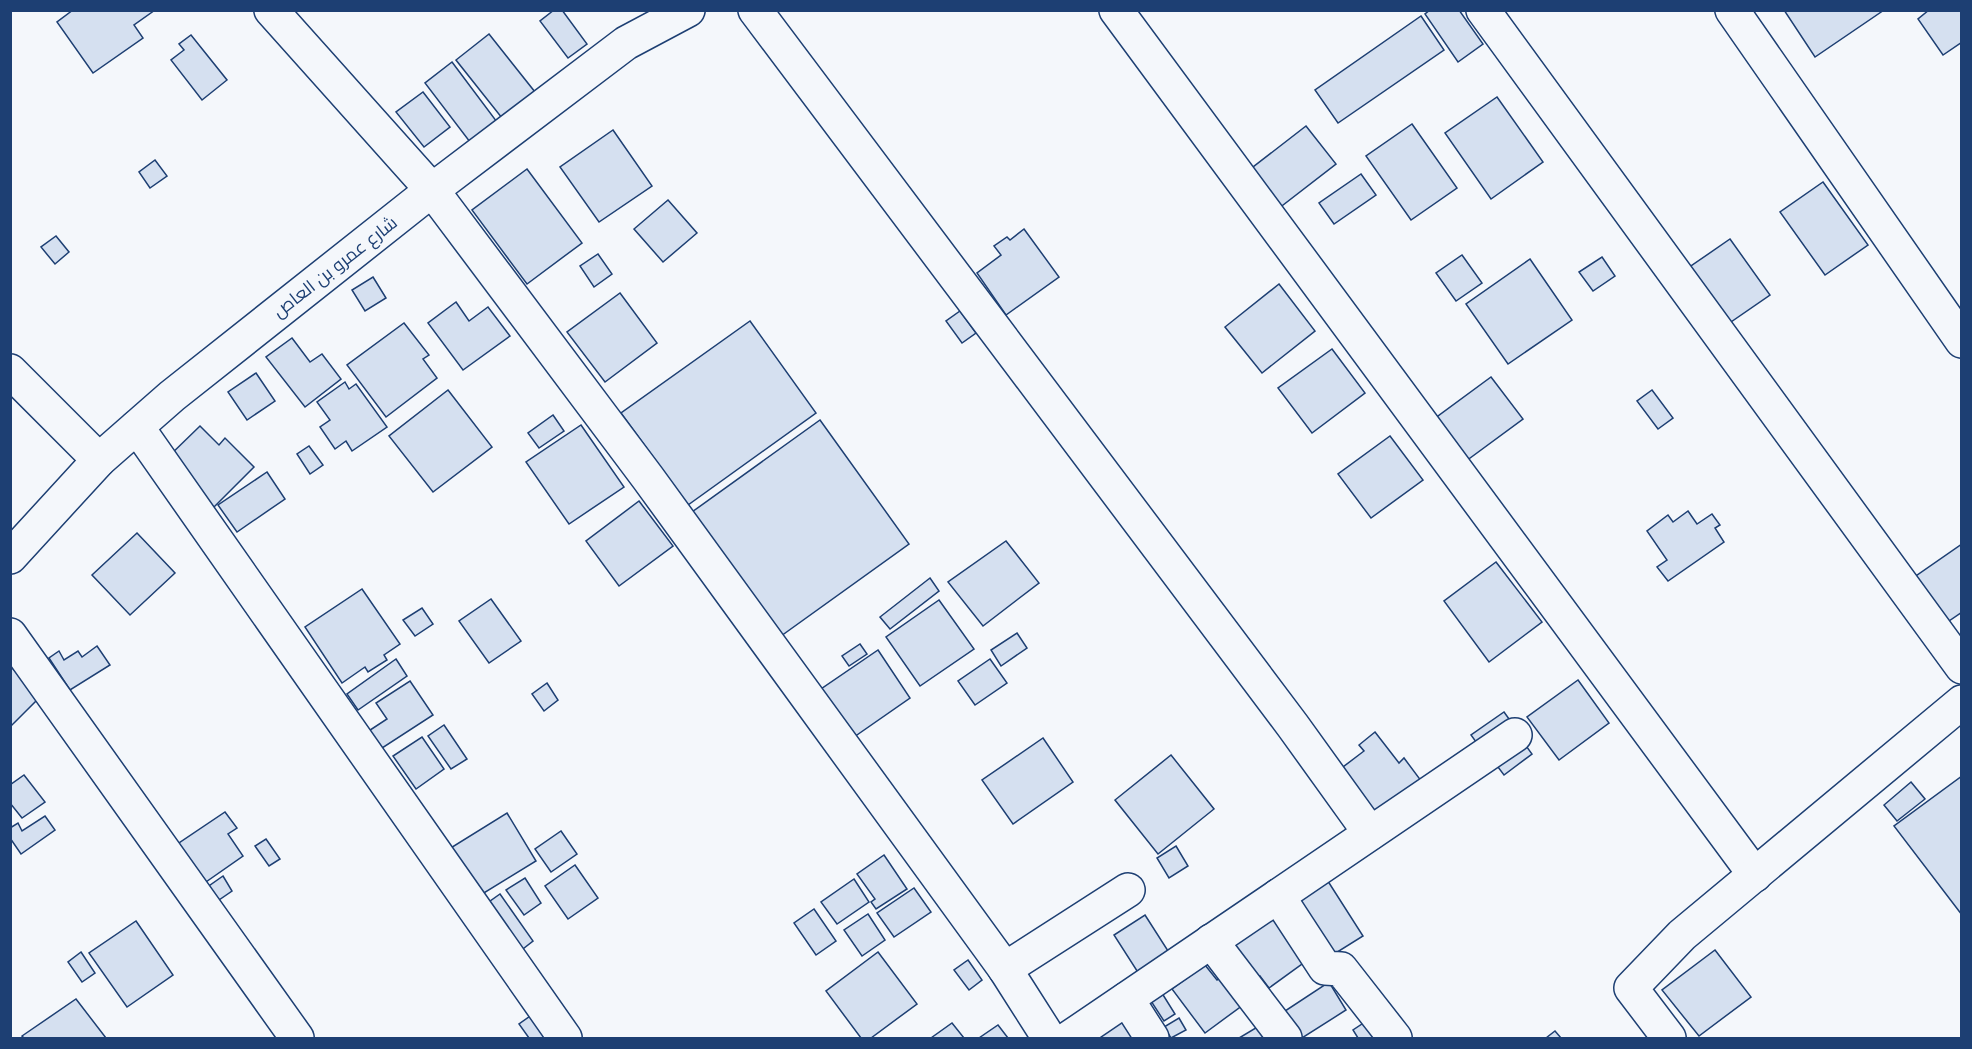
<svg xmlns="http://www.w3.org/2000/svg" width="1972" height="1049" font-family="'Roboto Serif',Cairo,serif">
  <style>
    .building { fill: #d5e0f0; stroke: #1d3f73; stroke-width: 1.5 }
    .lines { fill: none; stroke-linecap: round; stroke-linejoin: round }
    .minor-casing { stroke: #1d3f73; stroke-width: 36 }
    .minor { stroke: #f4f7fb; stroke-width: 33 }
    .labels { text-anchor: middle; stroke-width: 4.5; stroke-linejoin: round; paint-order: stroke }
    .street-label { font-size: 18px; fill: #1d3f73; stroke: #f4f7fb }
  </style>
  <rect width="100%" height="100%" fill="#f4f7fb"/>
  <g class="building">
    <path d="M73,10H155L134,25L143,38L93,73L57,22Z"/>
    <path d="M554,10H562L587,44L568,58L540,21Z"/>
    <path d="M1430,10H1459L1483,44L1458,62L1425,14Z"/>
    <path d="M1784,10H1884L1815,57Z"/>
    <path d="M1929,10H1962V42L1943,55L1918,19Z"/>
    <path d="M1421,16L1444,50L1338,123L1315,90Z"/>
    <path d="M489,34L535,92L502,118L456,60Z"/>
    <path d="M191,35L227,80L202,100L171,60L184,50L179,44Z"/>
    <path d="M452,62L497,122L470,142L425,83Z"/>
    <path d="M423,92L450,127L424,147L396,112Z"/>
    <path d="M1497,97L1543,162L1491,199L1445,133Z"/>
    <path d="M1412,124L1457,188L1411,220L1366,156Z"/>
    <path d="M1306,126L1336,164L1274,212L1244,174Z"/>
    <path d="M613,130L652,186L599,222L560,167Z"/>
    <path d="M155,160L167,176L150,188L139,172Z"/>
    <path d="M527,169L582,243L527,284L472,210Z"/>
    <path d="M1361,174L1376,195L1334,224L1319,203Z"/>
    <path d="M1823,182L1868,245L1825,275L1780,212Z"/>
    <path d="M668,200L697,233L663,262L634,229Z"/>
    <path d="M1024,229L1059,277L1006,315L977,273L1001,255L994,246L1007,237L1010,240Z"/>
    <path d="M56,236L69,252L55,264L41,247Z"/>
    <path d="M1730,239L1770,295L1728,324L1688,268Z"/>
    <path d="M598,254L612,274L594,287L580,266Z"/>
    <path d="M1462,255L1482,283L1456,301L1436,273Z"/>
    <path d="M1602,257L1615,276L1593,291L1579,272Z"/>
    <path d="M1530,259L1572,320L1508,364L1466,304Z"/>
    <path d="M373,277L386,298L365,311L352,290Z"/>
    <path d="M1279,284L1315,331L1262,373L1225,327Z"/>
    <path d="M620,293L657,343L605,382L567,332Z"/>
    <path d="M456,302L469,321L488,307L510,336L463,370L428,323Z"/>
    <path d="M960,311L976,333L962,343L946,321Z"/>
    <path d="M750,321L816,413L688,505L621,413Z"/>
    <path d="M404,323L429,355L423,359L437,378L386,417L347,365Z"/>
    <path d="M292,338L310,362L322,354L341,379L305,407L266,357Z"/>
    <path d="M1332,349L1365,393L1312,433L1278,388Z"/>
    <path d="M256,373L275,401L247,420L228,392Z"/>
    <path d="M1491,377L1523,419L1466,461L1434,419Z"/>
    <path d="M345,382L349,389L356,384L387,427L352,451L346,441L335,449L320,427L330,420L317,402Z"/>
    <path d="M448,390L492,447L433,492L389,436Z"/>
    <path d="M1652,390L1673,418L1658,429L1637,401Z"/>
    <path d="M553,415L564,431L539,448L528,433Z"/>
    <path d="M820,420L909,544L781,636L692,512Z"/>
    <path d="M581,425L624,487L569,524L526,462Z"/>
    <path d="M200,426L219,445L225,438L254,467L213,508L165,460Z"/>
    <path d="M1390,436L1423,480L1371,518L1338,474Z"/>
    <path d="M309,446L323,465L310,474L297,454Z"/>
    <path d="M267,472L285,499L237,532L218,505Z"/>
    <path d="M639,501L673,546L619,586L586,541Z"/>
    <path d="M1688,511L1697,524L1712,514L1720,525L1715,528L1724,542L1668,581L1657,567L1667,560L1647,531L1668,515L1673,522Z"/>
    <path d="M137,533L175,573L130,615L92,575Z"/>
    <path d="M1006,541L1039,583L983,626L948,582Z"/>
    <path d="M1962,544V612L1946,623L1913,578Z"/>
    <path d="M1496,562L1542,622L1489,662L1444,601Z"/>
    <path d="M930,578L939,591L890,629L880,617Z"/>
    <path d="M362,589L400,644L384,655L387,660L368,672L365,667L342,683L305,627Z"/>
    <path d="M491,599L521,641L489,663L459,621Z"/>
    <path d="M939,600L974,649L920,686L886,637Z"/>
    <path d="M422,608L433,624L415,636L403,620Z"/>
    <path d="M1017,633L1027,648L1001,666L991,650Z"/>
    <path d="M860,644L867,654L849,666L842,656Z"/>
    <path d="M97,646L110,665L70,690L49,658L59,651L64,660L78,651L82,657Z"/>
    <path d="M878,650L910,698L854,737L821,689Z"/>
    <path d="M396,659L407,676L358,710L347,694Z"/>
    <path d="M990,659L1007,683L975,705L958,681Z"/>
    <path d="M10,666L41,696L10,727Z"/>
    <path d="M1578,680L1609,723L1559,760L1527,717Z"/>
    <path d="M410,681L433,715L376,752L364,734L387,719L376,703Z"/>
    <path d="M547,683L558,700L544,711L532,694Z"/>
    <path d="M1504,712L1517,730L1484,753L1471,735Z"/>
    <path d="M444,725L467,759L451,769L428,736Z"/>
    <path d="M1375,732L1399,763L1404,758L1422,782L1375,818L1339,770L1364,751L1359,745Z"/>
    <path d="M422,737L444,769L416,789L393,756Z"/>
    <path d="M1043,738L1073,782L1013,824L982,780Z"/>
    <path d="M1521,739L1532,754L1504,775L1492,759Z"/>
    <path d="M1171,755L1214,809L1158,854L1115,800Z"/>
    <path d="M24,775L45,802L22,818L10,803V785Z"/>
    <path d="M1962,776V915L1894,826Z"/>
    <path d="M1911,782L1925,799L1897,821L1884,805Z"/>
    <path d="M225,812L237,828L228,834L243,856L203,884L176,845Z"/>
    <path d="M507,813L536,861L479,896L449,849Z"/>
    <path d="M45,816L55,830L21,854L10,838V828L18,823L22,831Z"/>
    <path d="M561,831L577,854L551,872L535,849Z"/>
    <path d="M266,839L280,859L269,866L255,846Z"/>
    <path d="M1176,846L1188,866L1169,878L1157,858Z"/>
    <path d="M884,855L907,889L876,909L871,902L875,899L857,874Z"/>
    <path d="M575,865L598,898L568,919L545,886Z"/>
    <path d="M1324,875L1363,936L1331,956L1291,895Z"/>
    <path d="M223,876L232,891L216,902L206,888Z"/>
    <path d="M525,878L541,903L524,915L506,890Z"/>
    <path d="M854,879L869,902L837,924L821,902Z"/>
    <path d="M914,888L931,912L894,937L877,913Z"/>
    <path d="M500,894L533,941L519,952L486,904Z"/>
    <path d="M1275,904L1313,956L1269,988L1260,976L1251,982L1222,943Z"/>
    <path d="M814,909L836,941L816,955L794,923Z"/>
    <path d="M868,914L885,940L862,956L844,930Z"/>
    <path d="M1145,915L1170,954L1139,974L1114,935Z"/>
    <path d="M136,921L173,975L127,1007L89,953Z"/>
    <path d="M1715,950L1751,997L1699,1036L1662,990Z"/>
    <path d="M81,952L95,973L82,982L68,962Z"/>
    <path d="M878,952L917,1004L871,1038H861L826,991Z"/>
    <path d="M968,960L982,980L969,990L954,970Z"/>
    <path d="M1205,965L1217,980L1222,977L1243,1005L1205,1033L1172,989Z"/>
    <path d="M1329,982L1346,1010L1302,1038L1285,1011Z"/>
    <path d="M1160,990L1175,1014L1164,1021L1149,998Z"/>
    <path d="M76,999L106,1038H24L22,1036Z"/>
    <path d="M533,1014L550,1038H529L519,1024Z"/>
    <path d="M1122,1018L1135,1038H1090Z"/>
    <path d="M1179,1018L1186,1030L1171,1038L1164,1027Z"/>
    <path d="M1371,1018L1383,1038H1358L1353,1030Z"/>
    <path d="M952,1023L964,1038H931Z"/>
    <path d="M998,1025L1008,1038H979Z"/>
    <path d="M1259,1026L1267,1038H1239Z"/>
    <path d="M1555,1031L1561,1038H1546Z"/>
  </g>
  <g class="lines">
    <defs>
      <g id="minor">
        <path d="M271,10L432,190L648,478L1005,969L1049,1038"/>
        <path d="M755,10L1293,726L1370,833"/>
        <path d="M1116,10L1755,875"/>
        <path d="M1483,10L1962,667"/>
        <path d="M1732,10L1962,341"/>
        <path d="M10,371L99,460"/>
        <path d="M137,427L565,1038"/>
        <path d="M10,557L99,460L172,396L432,190L626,43L688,10"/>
        <path d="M10,635L297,1038"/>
        <path d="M1278,896L1325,968L1341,969L1395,1038"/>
        <path d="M1211,941L1285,1038"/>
        <path d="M1005,969L1128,890"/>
        <path d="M1127,999L1152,1038"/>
        <path d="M1069,1038L1515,735"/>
        <path d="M1669,1038L1631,988L1682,935L1962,702"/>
      </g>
    </defs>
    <use href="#minor" class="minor-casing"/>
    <use href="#minor" class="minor"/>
  </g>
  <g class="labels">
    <g class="street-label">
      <text transform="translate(335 267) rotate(-38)" y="6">شارع عمرو بن العاص</text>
    </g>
  </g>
  <rect width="1972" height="1049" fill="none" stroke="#1d3f73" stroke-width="24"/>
</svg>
